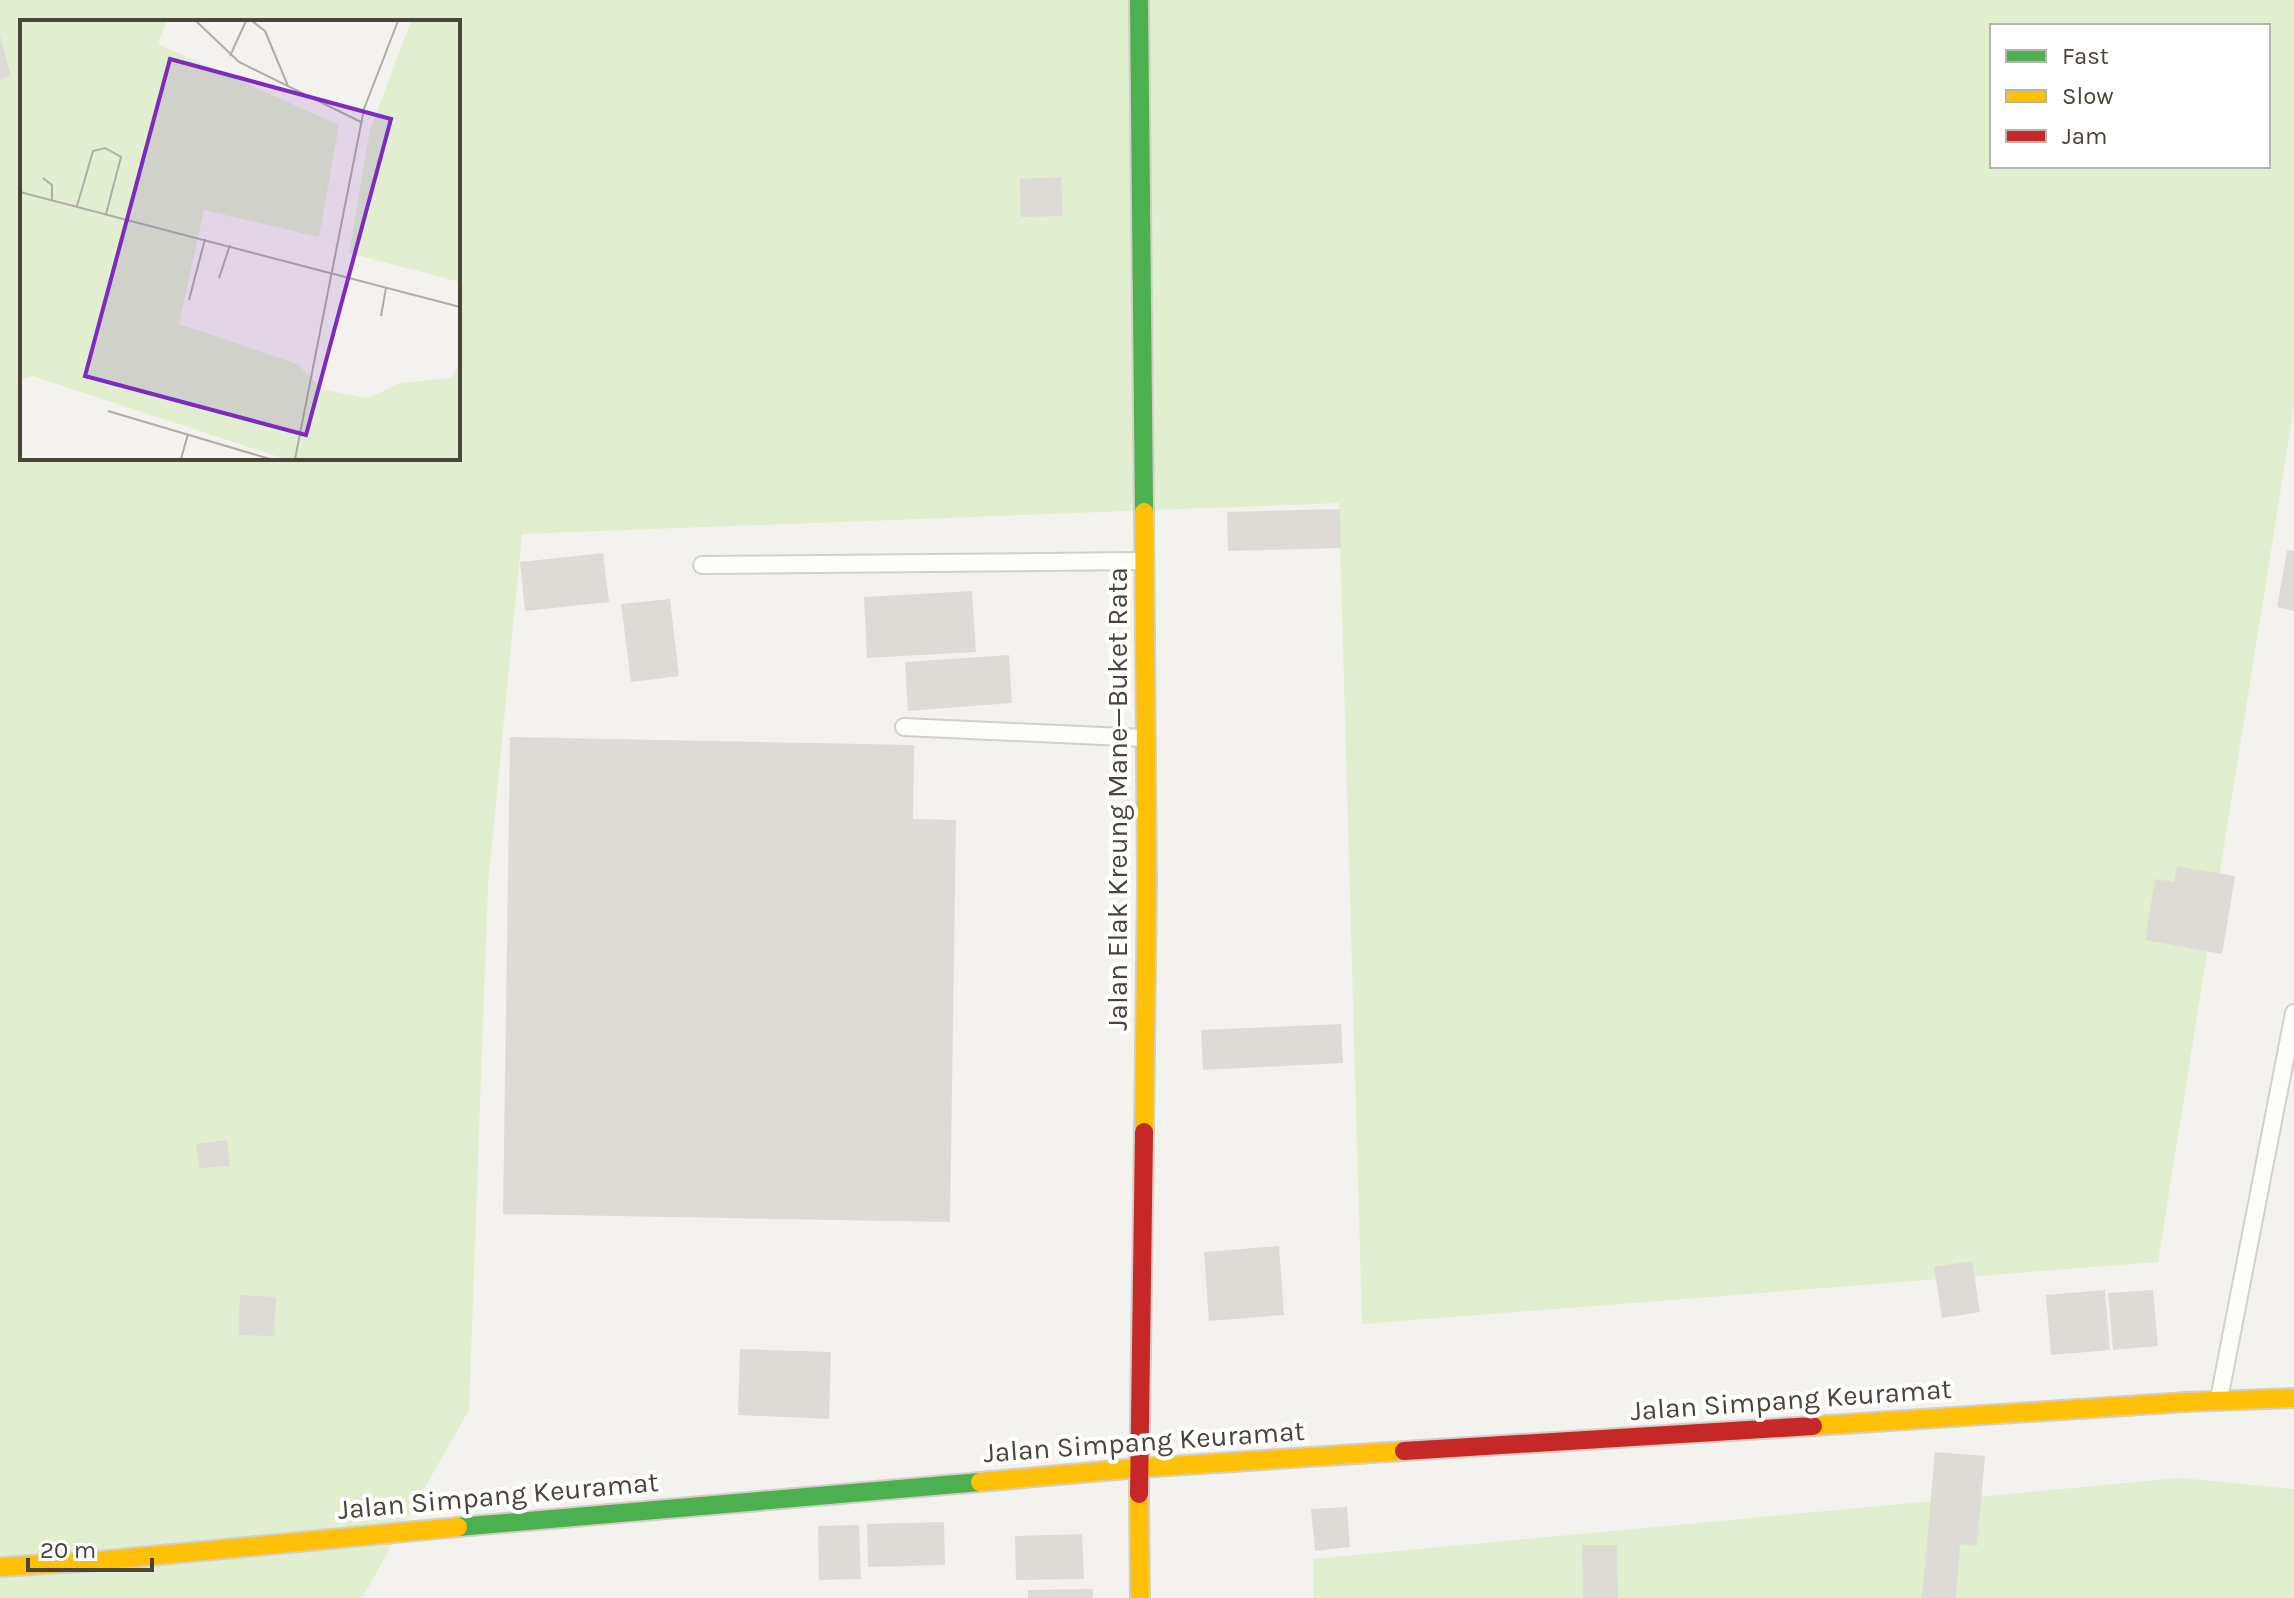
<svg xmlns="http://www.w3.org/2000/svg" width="2294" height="1598" font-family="Karla,sans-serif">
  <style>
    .green { fill: #e1eecf; fill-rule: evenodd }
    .building { fill: #dedbd6 }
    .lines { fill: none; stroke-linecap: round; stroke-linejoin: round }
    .lane-casing { stroke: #d2d0cb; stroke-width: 20 }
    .fast-casing { stroke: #d3cfc5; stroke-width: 22 }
    .slow-casing { stroke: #d3cfc5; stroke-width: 22 }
    .jam-casing { stroke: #d3cfc5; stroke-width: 22 }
    .lane { stroke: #fdfdfc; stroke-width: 16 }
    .fast { stroke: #4caf50; stroke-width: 18 }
    .slow { stroke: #ffc107; stroke-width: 18 }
    .jam { stroke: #c62828; stroke-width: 18 }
    .labels { text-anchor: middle; stroke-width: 8; stroke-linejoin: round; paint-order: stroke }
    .street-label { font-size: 28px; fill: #4b4439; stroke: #fff }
    .inset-road { fill: none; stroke: #b0aca6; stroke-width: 2 }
    .view { fill: #7b2cbf; fill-opacity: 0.15; stroke: #7b2cbf; stroke-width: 4 }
    .inset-edge { fill: none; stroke: #4b4439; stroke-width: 4 }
  </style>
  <rect width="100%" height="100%" fill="#f4f2ee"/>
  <g class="green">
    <path d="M0,0H2294V406L2158,1262L1362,1324L1339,503L522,534L488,885L469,1410L362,1598H0ZM22,22H458V458H22ZM1992,26H2268V166H1992Z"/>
    <path d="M2180,1478L2294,1489V1598H1313V1559Z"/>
  </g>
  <g class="building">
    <path d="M0,35L11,76L0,79Z"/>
    <path d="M1061,177L1063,216L1021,217L1020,179Z"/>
    <path d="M1340,509L1341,548L1228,551L1227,512Z"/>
    <path d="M2287,550L2294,551V611L2277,607Z"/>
    <path d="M603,553L609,602L525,611L520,562Z"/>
    <path d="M972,591L976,652L867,658L864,597Z"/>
    <path d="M670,599L679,676L631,682L621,604Z"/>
    <path d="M1009,655L1012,703L908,711L905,662Z"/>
    <path d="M510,737L914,745L913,819L956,820L950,1222L503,1214Z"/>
    <path d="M2177,866L2235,876L2222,954L2145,940L2155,879L2174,882Z"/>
    <path d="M1341,1024L1343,1063L1203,1070L1201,1030Z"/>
    <path d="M227,1140L230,1166L199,1168L196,1144Z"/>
    <path d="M1279,1246L1284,1315L1209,1321L1204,1252Z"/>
    <path d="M1972,1261L1980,1312L1942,1318L1934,1267Z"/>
    <path d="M2105,1290L2110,1350L2051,1355L2046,1295Z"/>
    <path d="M2153,1290L2158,1346L2113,1350L2108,1293Z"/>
    <path d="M240,1295L276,1297L274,1336L238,1335Z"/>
    <path d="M740,1349L831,1352L829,1419L738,1415Z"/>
    <path d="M1935,1452L1985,1456L1977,1546L1960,1544L1956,1598H1922Z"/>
    <path d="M1347,1507L1350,1547L1315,1551L1311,1509Z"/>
    <path d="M944,1522L945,1565L868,1567L867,1524Z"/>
    <path d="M859,1525L861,1579L819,1580L818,1526Z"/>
    <path d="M1082,1534L1084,1579L1016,1580L1015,1536Z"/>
    <path d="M1582,1545H1617L1618,1598H1583Z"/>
    <path d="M1093,1589V1598H1028V1590Z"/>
  </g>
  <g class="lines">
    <defs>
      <g id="lane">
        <path d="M702,565L1143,561"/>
        <path d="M904,727L1145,738"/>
        <path d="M2219,1399L2294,1013"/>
      </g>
      <g id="fast">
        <path d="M1139,0L1144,512"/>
        <path d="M458,1527L980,1482"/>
      </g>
      <g id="slow">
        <path d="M1144,1132L1147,882L1144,512"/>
        <path d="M1813,1426L2187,1402L2294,1398"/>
        <path d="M980,1482L1139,1468L1404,1451"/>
        <path d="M1139,1494L1140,1598"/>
        <path d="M0,1567L97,1561L458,1527"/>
      </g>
      <g id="jam">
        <path d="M1404,1451L1813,1426"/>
        <path d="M1139,1494L1144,1132"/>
      </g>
    </defs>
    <use href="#lane" class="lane-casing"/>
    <use href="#fast" class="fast-casing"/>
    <use href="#slow" class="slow-casing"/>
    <use href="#jam" class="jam-casing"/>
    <use href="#lane" class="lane"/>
    <use href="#fast" class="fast"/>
    <use href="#slow" class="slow"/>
    <use href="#jam" class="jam"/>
  </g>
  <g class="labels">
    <g class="street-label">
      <text transform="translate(1117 799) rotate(-90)" y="10">Jalan Elak Kreung Mane—Buket Rata</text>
      <text transform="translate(1791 1399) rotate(-4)" y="10">Jalan Simpang Keuramat</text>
      <text transform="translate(1144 1441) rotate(-4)" y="10">Jalan Simpang Keuramat</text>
      <text transform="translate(498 1495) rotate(-5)" y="10">Jalan Simpang Keuramat</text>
    </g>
  </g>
  <g transform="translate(20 20)">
    <rect width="440" height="440" fill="#f4f2ee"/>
    <path d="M0,1H147L138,24L319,105L299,217L184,190L159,304L277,344L304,370L349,378L380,363L431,358L440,344V439H265L13,356L0,359ZM391,1H440V262L329,233L350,110Z" fill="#e1eecf"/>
    <path class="inset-road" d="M176,1L219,42L341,102M232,1L245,11L268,66M210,36L226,1M23,158L32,165V180M0,172L440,287M57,186L73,131L85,128L101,137L86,194M199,258L210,225M169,280L185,219M361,296L366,268M88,391L250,439M161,439L168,414M275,439L344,89L378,1"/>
    <path class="view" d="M150,39L371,99L286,415L65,356Z"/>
    <rect width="440" height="440" class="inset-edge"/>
  </g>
  <rect x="1990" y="24" width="280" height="144" fill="#ffffff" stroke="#b7b4b0" stroke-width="2"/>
  <rect x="2006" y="50" width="40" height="12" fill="#4caf50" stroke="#b7b4b0" stroke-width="2"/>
  <text x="2062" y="64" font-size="24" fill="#4b4439">Fast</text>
  <rect x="2006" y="90" width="40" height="12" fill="#ffc107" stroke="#b7b4b0" stroke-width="2"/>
  <text x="2062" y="104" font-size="24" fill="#4b4439">Slow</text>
  <rect x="2006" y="130" width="40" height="12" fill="#c62828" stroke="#b7b4b0" stroke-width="2"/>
  <text x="2062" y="144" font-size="24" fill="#4b4439">Jam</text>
  <path d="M28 1558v12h124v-12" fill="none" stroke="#4b4439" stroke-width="4"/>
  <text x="40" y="1558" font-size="24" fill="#4b4439" stroke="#ffffff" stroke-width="6" paint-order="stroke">20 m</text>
</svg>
